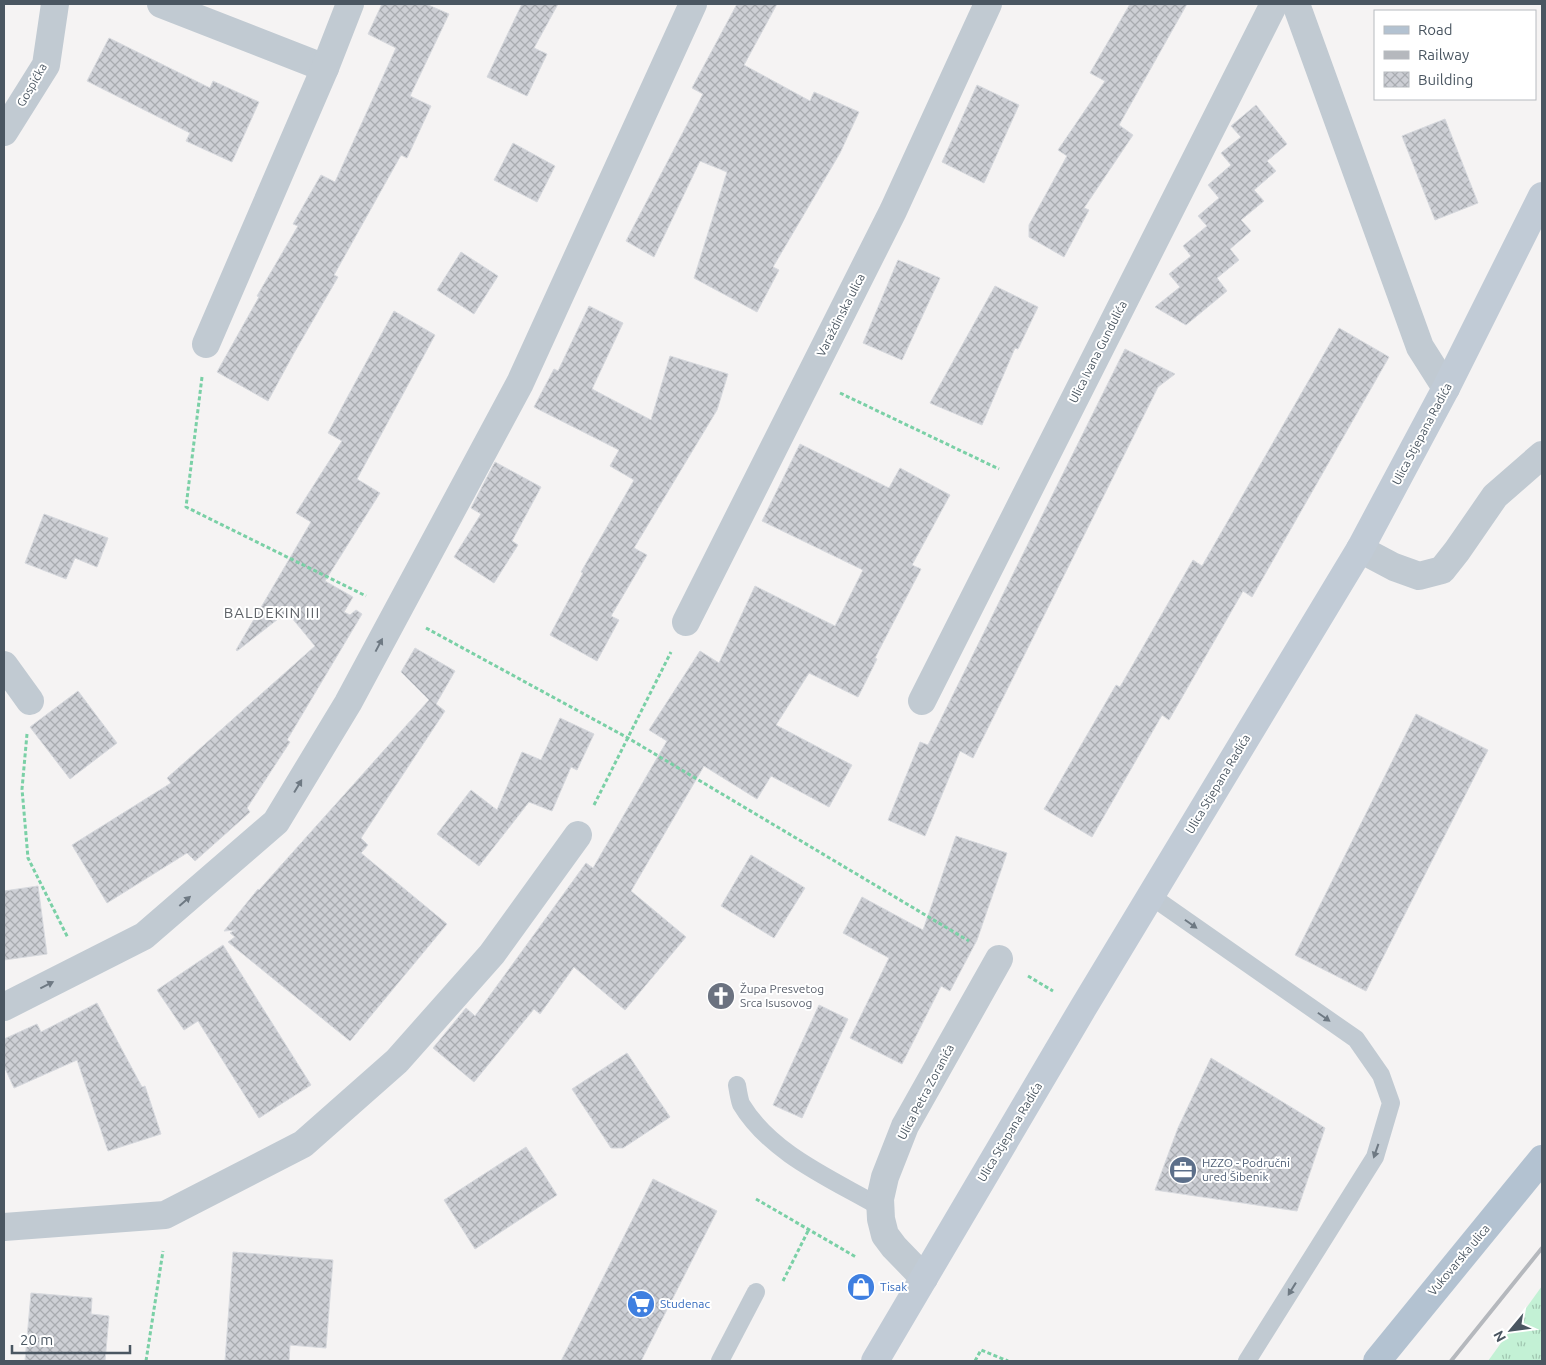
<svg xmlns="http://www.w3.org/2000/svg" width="1546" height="1365" font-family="Ubuntu,sans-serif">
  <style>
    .grass { fill: url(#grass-tufts) }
    .building { fill: url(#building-cross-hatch); stroke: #d7d9de }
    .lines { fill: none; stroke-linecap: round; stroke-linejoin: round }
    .path { stroke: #7ad0a6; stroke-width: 3; stroke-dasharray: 4 2.5; stroke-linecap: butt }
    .lane { stroke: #c1cad2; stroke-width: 18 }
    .street { stroke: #c1cad2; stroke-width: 28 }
    .secondary { stroke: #c1cbd6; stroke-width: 28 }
    .primary { stroke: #b3c2d1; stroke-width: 28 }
    .rail { stroke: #b5b8bd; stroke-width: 4 }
    .oneway { fill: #6e7983 }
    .labels { text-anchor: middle; stroke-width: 4; stroke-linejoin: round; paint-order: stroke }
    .street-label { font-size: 12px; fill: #4a5661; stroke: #fff }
    .worship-label { font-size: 12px; fill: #5b616d; stroke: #fff; text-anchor: start }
    .service-label { font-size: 12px; fill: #4e5e75; stroke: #fff; text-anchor: start }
    .shop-label { font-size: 12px; fill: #366cbe; stroke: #fff; text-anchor: start }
    .quarter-label { font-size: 15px; letter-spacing: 1px; fill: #5f6368; stroke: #fff }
  </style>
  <defs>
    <pattern id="grass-tufts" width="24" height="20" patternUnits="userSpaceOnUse" patternTransform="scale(1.25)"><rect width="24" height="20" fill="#c3f1d5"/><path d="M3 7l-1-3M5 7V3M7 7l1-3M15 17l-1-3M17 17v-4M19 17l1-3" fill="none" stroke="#a0c6b0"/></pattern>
    <pattern id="building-cross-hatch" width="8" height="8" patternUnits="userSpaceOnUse" patternTransform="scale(1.25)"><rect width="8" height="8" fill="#cdcfd5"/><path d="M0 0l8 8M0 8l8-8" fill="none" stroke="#a8abb0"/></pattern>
  </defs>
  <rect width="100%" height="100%" fill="#f5f3f3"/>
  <path class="grass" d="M1542,1286V1361H1488Z"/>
  <g class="building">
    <path d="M382,4H426L449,14L410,96L431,106L407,158L401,155L334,275L338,277L294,353L268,401L217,372L259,297L257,296L298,226L293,224L321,175L335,182L396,48L368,34Z"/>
    <path d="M522,4H558L534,48L547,54L527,96L487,77Z"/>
    <path d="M737,4H777L744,65L810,101L814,92L859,112L840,153L773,267L779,270L757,312L694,278L727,172L700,161L654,257L626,241L703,94L692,88Z"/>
    <path d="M1130,4H1187L1119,125L1133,135L1084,208L1089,210L1064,257L1029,237V225L1067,156L1058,150L1105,81L1090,73Z"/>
    <path d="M109,38L210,88L213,81L259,102L232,162L186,141L190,133L87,81Z"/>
    <path d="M977,85L1019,105L984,183L942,162Z"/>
    <path d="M1256,105L1287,144L1267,161L1276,171L1254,190L1264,201L1241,220L1251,231L1230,249L1239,260L1217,278L1227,291L1186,325L1155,307L1180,287L1169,274L1191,256L1183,246L1207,226L1198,216L1219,198L1208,185L1231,165L1221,153L1241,137L1231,126Z"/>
    <path d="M1445,119L1478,203L1435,220L1402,136Z"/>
    <path d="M513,143L555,166L537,202L494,180Z"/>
    <path d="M461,252L498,276L474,314L437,290Z"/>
    <path d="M898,260L940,278L902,360L863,343Z"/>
    <path d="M995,286L1038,307L1018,349L1015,348L982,425L930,403Z"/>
    <path d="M589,306L623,323L592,389L651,420L670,356L728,374L717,410L634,548L647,555L611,616L619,620L597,661L550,635L583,573L581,572L634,480L610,466L619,450L534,407L554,369L558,371Z"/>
    <path d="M394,311L435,335L357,479L380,493L325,581L353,597L344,612L350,615L356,610L362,614L287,740L290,742L247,808L250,812L195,861L187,853L107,903L72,845L171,783L167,778L315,646L287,612L237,651L236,650L311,522L296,513L342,441L328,433Z"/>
    <path d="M1339,328L1389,357L1252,597L1243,591L1169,720L1162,715L1092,837L1044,809L1116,685L1120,687L1193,560L1202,566Z"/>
    <path d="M1125,349L1175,374L1158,387L973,758L960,751L925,836L888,820L920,742L928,745Z"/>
    <path d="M800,444L889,488L900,468L950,495L912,565L921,569L875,658L877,659L858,697L809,673L776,725L852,765L829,807L771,776L757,799L704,766L631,891L686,937L625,1010L574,967L540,1014L534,1009L474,1082L433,1048L466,1008L475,1016L586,863L593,868L667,741L649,730L700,651L719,663L755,586L835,626L863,570L762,521Z"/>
    <path d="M495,462L541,487L512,541L518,545L494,583L454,557L481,514L471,508Z"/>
    <path d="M44,514L108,538L97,567L75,558L66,579L25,563Z"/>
    <path d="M415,648L455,671L436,704L445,711L361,838L368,845L361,853L447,924L350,1041L228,942L235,937L230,933L235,930L224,931L258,889L259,890L429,700L401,672Z"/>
    <path d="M78,691L117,743L70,779L30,727Z"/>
    <path d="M1416,714L1488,750L1366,991L1295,955Z"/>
    <path d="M560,718L594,734L577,770L571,767L552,811L529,802L479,866L437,834L471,790L497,810L522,752L541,760Z"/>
    <path d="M956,836L1007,853L977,940L950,991L941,986L902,1064L850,1038L889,958L843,933L862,897L923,930Z"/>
    <path d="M751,855L805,888L774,938L721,906Z"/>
    <path d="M38,886L47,954L4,960V891Z"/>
    <path d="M223,945L311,1085L259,1118L198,1021L184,1030L157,990Z"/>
    <path d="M97,1003L142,1087L145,1086L161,1134L108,1151L77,1060L14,1088L4,1066V1039L37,1024L41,1032Z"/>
    <path d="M819,1005L848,1019L802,1118L773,1105Z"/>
    <path d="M627,1053L670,1117L623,1148H611L572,1089Z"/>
    <path d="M1211,1058L1325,1128L1297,1211L1155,1190L1178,1128Z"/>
    <path d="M526,1147L557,1195L475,1249L444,1200Z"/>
    <path d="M653,1179L717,1211L641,1361H561Z"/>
    <path d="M233,1252L333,1260L326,1348L290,1345L289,1361H225Z"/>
    <path d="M31,1293L92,1298L91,1314L109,1316L105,1361H25Z"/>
  </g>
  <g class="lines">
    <g class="path">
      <path d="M202,377L186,507L366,596"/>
      <path d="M840,393L999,469"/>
      <path d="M426,628L628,738L969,941"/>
      <path d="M27,734L22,789L28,858L68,938"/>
      <path d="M594,805L671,652"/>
      <path d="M1028,976L1053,991"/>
      <path d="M756,1199L856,1257"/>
      <path d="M783,1281L809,1229"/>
      <path d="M146,1361L163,1251"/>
      <path d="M975,1361L981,1350L1008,1361"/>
    </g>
    <g class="lane">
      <path d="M1151,896L1356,1039L1381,1075L1391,1103L1375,1157L1247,1361"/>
      <path d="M737,1085C738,1091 739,1098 741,1104C771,1154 832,1179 880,1207"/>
      <path d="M720,1361L756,1292"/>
    </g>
    <g class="street">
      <path d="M161,4L325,68"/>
      <path d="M1296,4L1420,347L1446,388"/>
      <path d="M4,132L46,65L55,4"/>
      <path d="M206,344L325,68L350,4"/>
      <path d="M1360,549L1394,567L1419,576L1442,570L1457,551L1495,496L1542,455"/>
      <path d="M686,622L893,211L988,4"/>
      <path d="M4,665L30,701"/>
      <path d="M922,701L1274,4"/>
      <path d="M4,1007L144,936L276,822L348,703L520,383L693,4"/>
      <path d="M4,1227L165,1215L303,1144L397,1061L492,954L578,835"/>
      <path d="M924,1278L894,1247L885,1235L881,1219L880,1199L885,1177L905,1126L999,959"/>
    </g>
    <path class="secondary" d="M875,1361L1083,1008L1360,549L1446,388L1542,196"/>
    <path class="primary" d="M1377,1361L1542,1159"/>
    <path class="rail" d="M1451,1361L1542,1248"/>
  </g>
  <defs><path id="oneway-solid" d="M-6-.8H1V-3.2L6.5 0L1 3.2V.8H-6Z" transform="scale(1.25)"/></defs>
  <g class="oneway">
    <use href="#oneway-solid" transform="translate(379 645) rotate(-62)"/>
    <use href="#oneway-solid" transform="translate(298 786) rotate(-59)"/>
    <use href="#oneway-solid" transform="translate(185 901) rotate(-41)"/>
    <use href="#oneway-solid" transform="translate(1191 924) rotate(35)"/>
    <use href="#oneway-solid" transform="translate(47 985) rotate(-27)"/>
    <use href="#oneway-solid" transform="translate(1324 1017) rotate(35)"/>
    <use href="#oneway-solid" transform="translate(1376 1151) rotate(109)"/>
    <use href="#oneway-solid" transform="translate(1292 1289) rotate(122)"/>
  </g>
  <defs>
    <symbol id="church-disc" viewBox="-11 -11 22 22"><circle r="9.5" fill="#6b7280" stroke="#fff"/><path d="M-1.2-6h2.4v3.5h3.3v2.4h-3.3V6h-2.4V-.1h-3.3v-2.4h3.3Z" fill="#fff"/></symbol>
    <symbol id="office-disc" viewBox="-11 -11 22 22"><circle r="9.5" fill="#5c6f8a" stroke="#fff"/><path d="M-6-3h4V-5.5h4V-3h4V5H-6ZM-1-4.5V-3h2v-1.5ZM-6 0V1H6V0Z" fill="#fff"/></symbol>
    <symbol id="shop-disc" viewBox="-11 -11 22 22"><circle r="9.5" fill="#3f7fe0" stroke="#fff"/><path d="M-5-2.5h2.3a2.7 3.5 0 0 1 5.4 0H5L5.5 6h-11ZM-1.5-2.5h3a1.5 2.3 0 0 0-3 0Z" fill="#fff"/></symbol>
    <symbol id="supermarket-disc" viewBox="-11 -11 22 22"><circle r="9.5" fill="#3f7fe0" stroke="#fff"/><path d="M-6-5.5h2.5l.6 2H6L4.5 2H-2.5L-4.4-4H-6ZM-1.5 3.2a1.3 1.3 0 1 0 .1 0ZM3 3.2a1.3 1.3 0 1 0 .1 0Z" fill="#fff"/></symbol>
  </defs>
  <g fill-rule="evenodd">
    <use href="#church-disc" x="705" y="980" width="32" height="32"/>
    <use href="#office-disc" x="1167" y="1154" width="32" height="32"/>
    <use href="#shop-disc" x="845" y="1271" width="32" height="32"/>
    <use href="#supermarket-disc" x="625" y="1288" width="32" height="32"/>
  </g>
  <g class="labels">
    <g class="street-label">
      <text transform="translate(32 85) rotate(-60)" y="4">Gospićka</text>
      <text transform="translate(841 315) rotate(-63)" y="4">Varaždinska ulica</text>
      <text transform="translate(1098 352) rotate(-63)" y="4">Ulica Ivana Gundulića</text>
      <text transform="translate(1422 434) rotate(-62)" y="4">Ulica Stjepana Radića</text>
      <text transform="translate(1218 784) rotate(-59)" y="4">Ulica Stjepana Radića</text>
      <text transform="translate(926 1092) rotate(-62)" y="4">Ulica Petra Zoranića</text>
      <text transform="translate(1010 1132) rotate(-59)" y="4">Ulica Stjepana Radića</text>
      <text transform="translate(1459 1260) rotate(-50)" y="4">Vukovarska ulica</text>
    </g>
    <g class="worship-label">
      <text x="740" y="993">Župa Presvetog<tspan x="740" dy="14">Srca Isusovog</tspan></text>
    </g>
    <g class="service-label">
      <text x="1202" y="1167">HZZO - Područni<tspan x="1202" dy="14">ured Šibenik</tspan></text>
    </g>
    <g class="shop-label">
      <text x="880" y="1291">Tisak</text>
      <text x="660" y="1308">Studenac</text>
    </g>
    <g class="quarter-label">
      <text x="272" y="618">BALDEKIN III</text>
    </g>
  </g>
  <rect width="1546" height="1365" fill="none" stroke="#4a5661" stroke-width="10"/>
  <rect x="1374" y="10" width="162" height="90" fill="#ffffff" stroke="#b7bbc0"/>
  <rect x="1384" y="26" width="25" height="8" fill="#b3c2d1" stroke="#b7bbc0"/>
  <text x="1418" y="35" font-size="15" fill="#4a5661">Road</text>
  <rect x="1384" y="51" width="25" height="8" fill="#b5b8bd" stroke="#b7bbc0"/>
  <text x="1418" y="60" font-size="15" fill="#4a5661">Railway</text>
  <rect x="1384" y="72" width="25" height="15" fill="url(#building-cross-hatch)" stroke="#b7bbc0"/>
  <text x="1418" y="85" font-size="15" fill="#4a5661">Building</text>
  <g transform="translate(1511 1330) rotate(241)" stroke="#ffffff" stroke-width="4" paint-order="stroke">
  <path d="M0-4L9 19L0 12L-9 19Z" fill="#4a5661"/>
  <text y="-8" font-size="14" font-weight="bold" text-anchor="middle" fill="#4a5661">N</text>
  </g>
  <path d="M12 1345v8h118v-8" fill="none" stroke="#4a5661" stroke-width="2.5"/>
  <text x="20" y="1345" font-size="15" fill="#4a5661" stroke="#ffffff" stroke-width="4" paint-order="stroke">20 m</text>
</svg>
